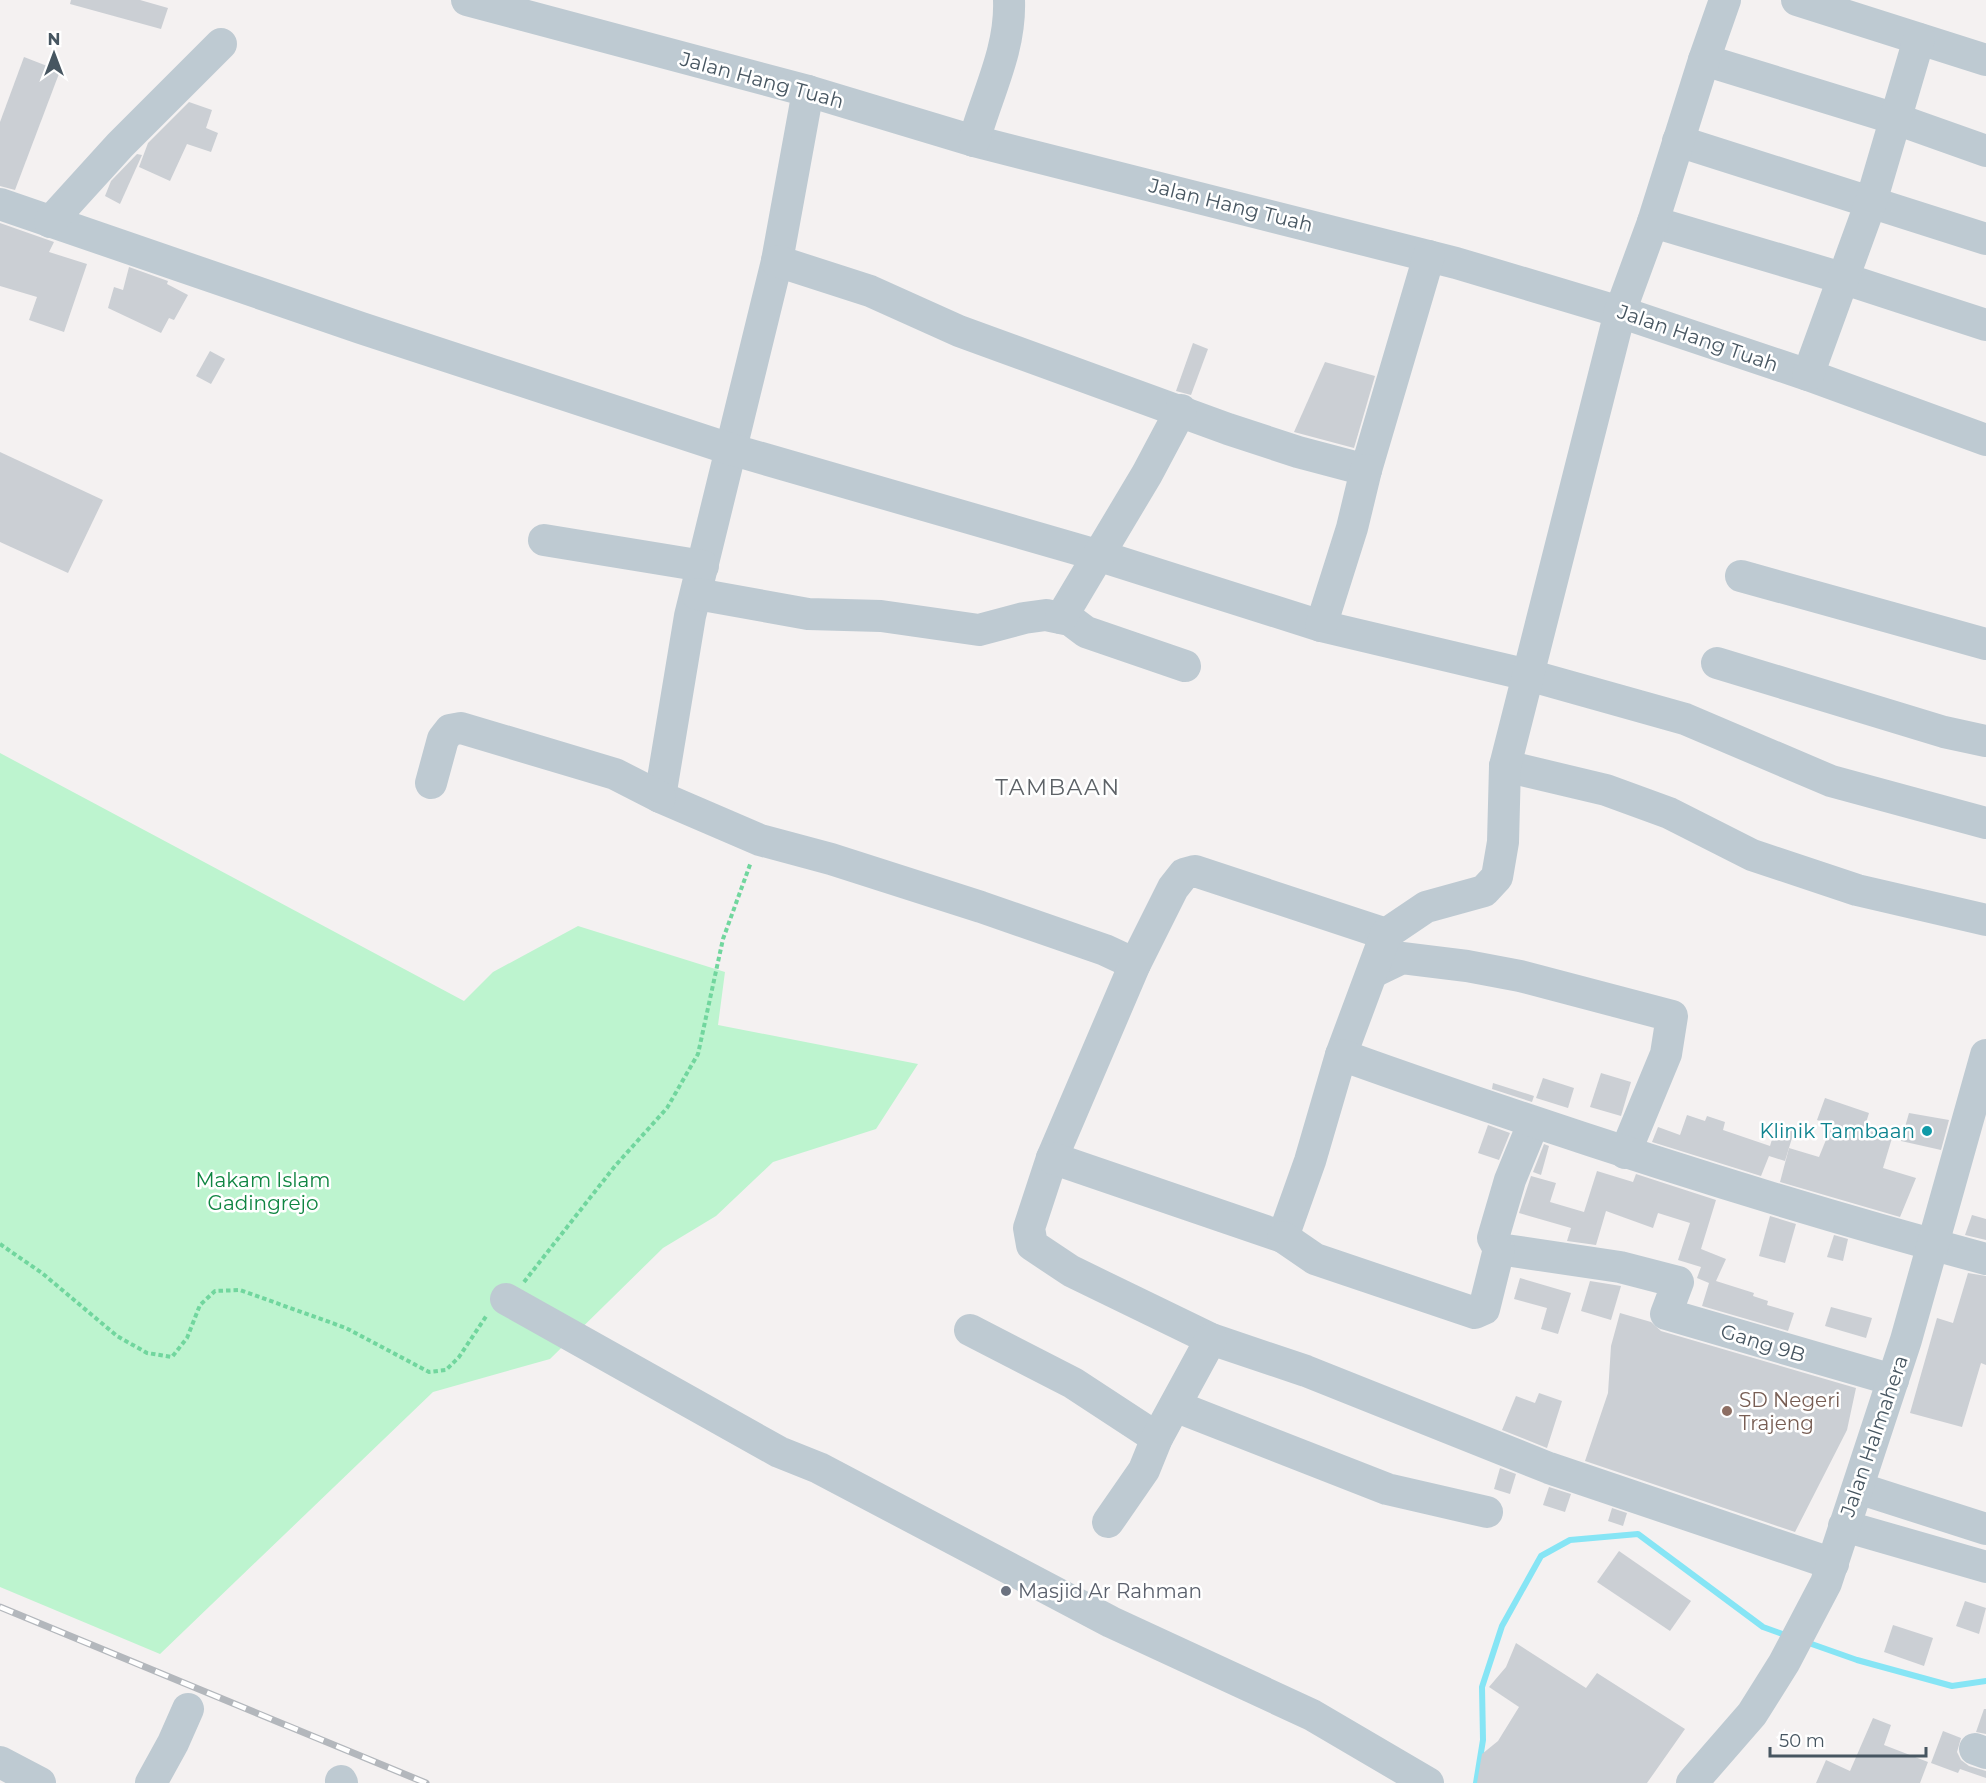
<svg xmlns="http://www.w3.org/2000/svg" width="1986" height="1783" font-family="Montserrat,sans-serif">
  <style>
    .green { fill: #bdf4cf }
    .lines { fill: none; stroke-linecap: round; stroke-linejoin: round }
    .stream { stroke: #86e5f5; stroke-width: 6 }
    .building { fill: #cbcfd4 }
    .path { stroke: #71d69e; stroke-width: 4; stroke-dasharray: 4.5 3; stroke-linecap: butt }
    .minor { stroke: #becad2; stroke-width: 32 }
    .rail-casing { stroke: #b3b7bc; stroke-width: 7 }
    .rail { stroke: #fff; stroke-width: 4.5; stroke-dasharray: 14; stroke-linecap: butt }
    .culture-dot { fill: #0f9aa8; stroke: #fff; stroke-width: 2 }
    .education-dot { fill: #8d6e63; stroke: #fff; stroke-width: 2 }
    .worship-dot { fill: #6b7280; stroke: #fff; stroke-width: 2 }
    .labels { text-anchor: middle; stroke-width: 5; stroke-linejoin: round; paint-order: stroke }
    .street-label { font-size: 20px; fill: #475661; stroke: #fff }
    .culture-label { font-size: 20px; fill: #0d838f; stroke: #fff; text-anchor: end }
    .park-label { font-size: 20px; fill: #0f8542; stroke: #fff }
    .education-label { font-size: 20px; fill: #785e54; stroke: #fff; text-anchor: start }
    .worship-label { font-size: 20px; fill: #5b616d; stroke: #fff; text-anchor: start }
    .quarter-label { font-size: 22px; letter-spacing: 1.5px; fill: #5d6267; stroke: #fff }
  </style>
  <rect width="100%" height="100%" fill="#f4f1f1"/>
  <path class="green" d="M0,753L464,1001L493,972L578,926L725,972L718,1025L918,1064L876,1129L773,1162L716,1216L663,1248L550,1359L433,1392L160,1654L0,1587Z"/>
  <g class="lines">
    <g class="stream">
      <path d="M1806,1642L1857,1660L1952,1686L1986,1681"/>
      <path d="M1476,1783L1483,1740L1482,1687L1502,1626L1541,1556L1570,1540L1638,1534L1763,1627L1788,1636"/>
    </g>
  </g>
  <g class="building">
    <path d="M71,0H140L168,8L161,29L70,4Z"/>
    <path d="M24,57L60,71L15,190L0,186V122Z"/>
    <path d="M189,102L212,110L206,128L218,133L211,152L187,144L170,181L139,167L148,143Z"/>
    <path d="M137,154L142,155L120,204L105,196L111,181Z"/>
    <path d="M0,223L54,242L49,252L87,264L64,332L29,320L37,297L0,286Z"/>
    <path d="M129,267L168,281L167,284L188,295L174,320L169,318L161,333L108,308L114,287L123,290Z"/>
    <path d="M1193,343L1208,349L1191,395L1176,391Z"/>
    <path d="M210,351L225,359L211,384L196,376Z"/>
    <path d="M1325,362L1375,376L1354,448L1294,432Z"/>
    <path d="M0,452L103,500L68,573L0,542Z"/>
    <path d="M1601,1073L1631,1082L1621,1116L1590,1107Z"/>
    <path d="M1543,1078L1574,1088L1568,1108L1536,1098Z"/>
    <path d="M1493,1083L1534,1096L1532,1102L1492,1089Z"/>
    <path d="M1825,1098L1869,1113L1864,1129L1892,1138L1883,1168L1916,1178L1900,1217L1780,1182L1789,1148L1819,1157L1832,1125L1817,1120Z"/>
    <path d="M1909,1113L1949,1120L1941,1150L1901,1141Z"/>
    <path d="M1687,1115L1705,1121L1707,1116L1725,1122L1723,1130L1770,1146L1777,1123L1795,1128L1785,1161L1769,1156L1761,1176L1652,1142L1658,1127L1680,1135Z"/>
    <path d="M1488,1125L1510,1133L1499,1160L1478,1153Z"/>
    <path d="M1544,1144L1549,1146L1541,1175L1533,1172Z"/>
    <path d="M1597,1171L1633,1182L1636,1174L1716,1200L1701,1249L1726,1259L1716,1281L1754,1293L1753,1296L1768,1301L1767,1305L1794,1313L1788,1331L1702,1306L1709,1283L1697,1278L1701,1267L1678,1260L1690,1223L1658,1213L1653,1228L1606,1211L1596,1245L1567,1241L1571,1228L1519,1213L1531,1176L1556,1183L1550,1202L1584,1212Z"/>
    <path d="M1972,1215L1986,1219V1240L1965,1235Z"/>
    <path d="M1770,1216L1796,1224L1785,1263L1759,1256Z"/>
    <path d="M1834,1235L1848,1239L1843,1261L1827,1257Z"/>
    <path d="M1968,1273L1986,1276V1365L1981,1363L1962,1427L1910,1413L1937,1318L1953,1323Z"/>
    <path d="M1520,1278L1571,1293L1558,1334L1541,1329L1547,1308L1514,1299Z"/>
    <path d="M1590,1281L1621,1286L1611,1320L1581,1311Z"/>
    <path d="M1831,1307L1872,1318L1866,1338L1825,1326Z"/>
    <path d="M1620,1313L1651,1322L1661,1331L1856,1388L1847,1430L1795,1532L1585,1461L1608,1393L1611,1346Z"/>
    <path d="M1539,1393L1562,1401L1547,1448L1502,1430L1516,1396L1535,1403Z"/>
    <path d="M1500,1468L1516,1474L1510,1494L1494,1489Z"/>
    <path d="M1549,1487L1571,1494L1565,1512L1543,1505Z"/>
    <path d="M1612,1508L1627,1513L1623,1526L1608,1521Z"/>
    <path d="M1619,1551L1691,1601L1670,1631L1597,1582Z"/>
    <path d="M1965,1601L1986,1608L1979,1634L1956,1626Z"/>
    <path d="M1893,1625L1933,1638L1924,1666L1884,1652Z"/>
    <path d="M1516,1643L1586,1688L1597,1673L1685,1729L1647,1783H1477L1482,1754L1498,1741L1519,1707L1489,1687L1506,1667Z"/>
    <path d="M1984,1709H1986V1734L1976,1732Z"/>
    <path d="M1873,1718L1891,1725L1884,1745L1928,1762L1920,1783H1816L1826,1760L1850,1771Z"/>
    <path d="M1943,1731L1961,1738L1957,1752L1961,1760L1969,1766L1986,1771V1778L1960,1769L1958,1773L1931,1763Z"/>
  </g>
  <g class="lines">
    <g class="path">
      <path d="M0,1244L42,1273L117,1336L147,1353L172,1357L187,1338L200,1305L215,1291L240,1290L346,1328L429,1372L446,1370L459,1357L487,1315"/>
      <path d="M524,1282L615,1166L667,1108L698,1054L723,939L751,862"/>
    </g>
    <g class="minor">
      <path d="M467,0L808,91L974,141L1456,263L1620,312L1808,375L1986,440"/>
      <path d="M1797,0L1986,60"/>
      <path d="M1704,60L1896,119L1986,151"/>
      <path d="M808,91L777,261L690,616L660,797L760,840L831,859L981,907L1105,950L1135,964"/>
      <path d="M974,141C987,94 1011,50 1009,0"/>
      <path d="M1678,141L1986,239"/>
      <path d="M0,204L361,328L730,449L1097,555L1321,626L1528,675L1685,719L1831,781L1986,823"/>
      <path d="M50,222L120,145L221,44"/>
      <path d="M1653,222L1842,278L1986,325"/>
      <path d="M777,261L870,291L959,331L1228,429L1298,452L1366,470L1429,256"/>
      <path d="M1808,375L1871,202L1919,39"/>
      <path d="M544,540L703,566"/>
      <path d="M1741,576L1986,644"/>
      <path d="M697,594L808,614L881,616L979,630L1024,618L1046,615L1070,620L1086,632L1185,666"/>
      <path d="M1061,618L1147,474L1181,410"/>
      <path d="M1321,626L1352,528L1366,470"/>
      <path d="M1717,663L1944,732L1986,741"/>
      <path d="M1505,766L1606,790L1669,813L1752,855L1857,890L1986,920"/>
      <path d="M431,783L443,739L450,730L461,728L615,774L660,797"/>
      <path d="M1386,934L1195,871L1184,874L1173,888L1135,964L1052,1158L1029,1228L1032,1245L1071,1271L1211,1339L1306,1371L1549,1468L1833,1564"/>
      <path d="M1373,972L1402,958L1467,966L1520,976L1672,1016L1666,1054L1625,1153"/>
      <path d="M1341,1055L1386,934L1426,907L1484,891L1497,877L1503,842L1505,766L1620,312L1653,222L1704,60L1725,0"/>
      <path d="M1533,1124L1510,1180L1493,1238L1499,1249L1620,1267L1678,1282L1666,1314L1893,1380"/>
      <path d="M1052,1158L1283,1237L1310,1161L1341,1055C1554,1131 1768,1201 1986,1259"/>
      <path d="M1283,1237L1315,1259L1475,1313L1484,1309L1499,1249"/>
      <path d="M506,1299L779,1452L819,1468L1111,1622L1312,1715L1428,1783"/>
      <path d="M970,1330L1073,1383L1157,1438"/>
      <path d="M1175,1406L1387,1489L1487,1512"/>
      <path d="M1858,1488L1986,1529"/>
      <path d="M1108,1522L1144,1470L1157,1438L1211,1339"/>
      <path d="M1844,1526L1986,1567"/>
      <path d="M1975,1749L1986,1753"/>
      <path d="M0,1762L40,1783"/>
      <path d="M341,1781L342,1783"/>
      <path d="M151,1783L173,1743L188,1709"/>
      <path d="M1692,1783L1752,1714L1784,1663L1826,1583L1906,1340L1986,1055"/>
    </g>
    <defs>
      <path id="rail" d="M0,1607L426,1783"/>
    </defs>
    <use href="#rail" class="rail-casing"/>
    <use href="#rail" class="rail"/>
  </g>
  <circle class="culture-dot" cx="1927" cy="1131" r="6"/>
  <circle class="education-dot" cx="1727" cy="1411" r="6"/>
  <circle class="worship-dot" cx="1006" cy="1591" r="6"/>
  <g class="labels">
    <g class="street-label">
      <text transform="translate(762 80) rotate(15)" y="7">Jalan Hang Tuah</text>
      <text transform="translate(1231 205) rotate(14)" y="7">Jalan Hang Tuah</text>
      <text transform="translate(1698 338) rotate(19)" y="7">Jalan Hang Tuah</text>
      <text transform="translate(1763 1343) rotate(17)" y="7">Gang 9B</text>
      <text transform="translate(1874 1436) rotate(-71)" y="7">Jalan Halmahera</text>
    </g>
    <g class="culture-label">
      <text x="1915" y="1138">Klinik Tambaan</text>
    </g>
    <g class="park-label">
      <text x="263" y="1187">Makam Islam<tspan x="263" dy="23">Gadingrejo</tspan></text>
    </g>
    <g class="education-label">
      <text x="1739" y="1407">SD Negeri<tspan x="1739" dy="23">Trajeng</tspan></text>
    </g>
    <g class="worship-label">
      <text x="1018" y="1598">Masjid Ar Rahman</text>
    </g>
    <g class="quarter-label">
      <text x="1058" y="795">TAMBAAN</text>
    </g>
  </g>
  <g transform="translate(54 54)" stroke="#ffffff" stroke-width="4.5" paint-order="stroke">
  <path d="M0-4.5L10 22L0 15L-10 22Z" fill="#475661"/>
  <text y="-9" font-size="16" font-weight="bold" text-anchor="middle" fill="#475661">N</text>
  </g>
  <path d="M1770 1747v9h156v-9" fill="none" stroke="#475661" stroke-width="3"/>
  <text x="1779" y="1747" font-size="18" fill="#475661" stroke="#ffffff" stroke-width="4.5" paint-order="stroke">50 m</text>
</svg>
